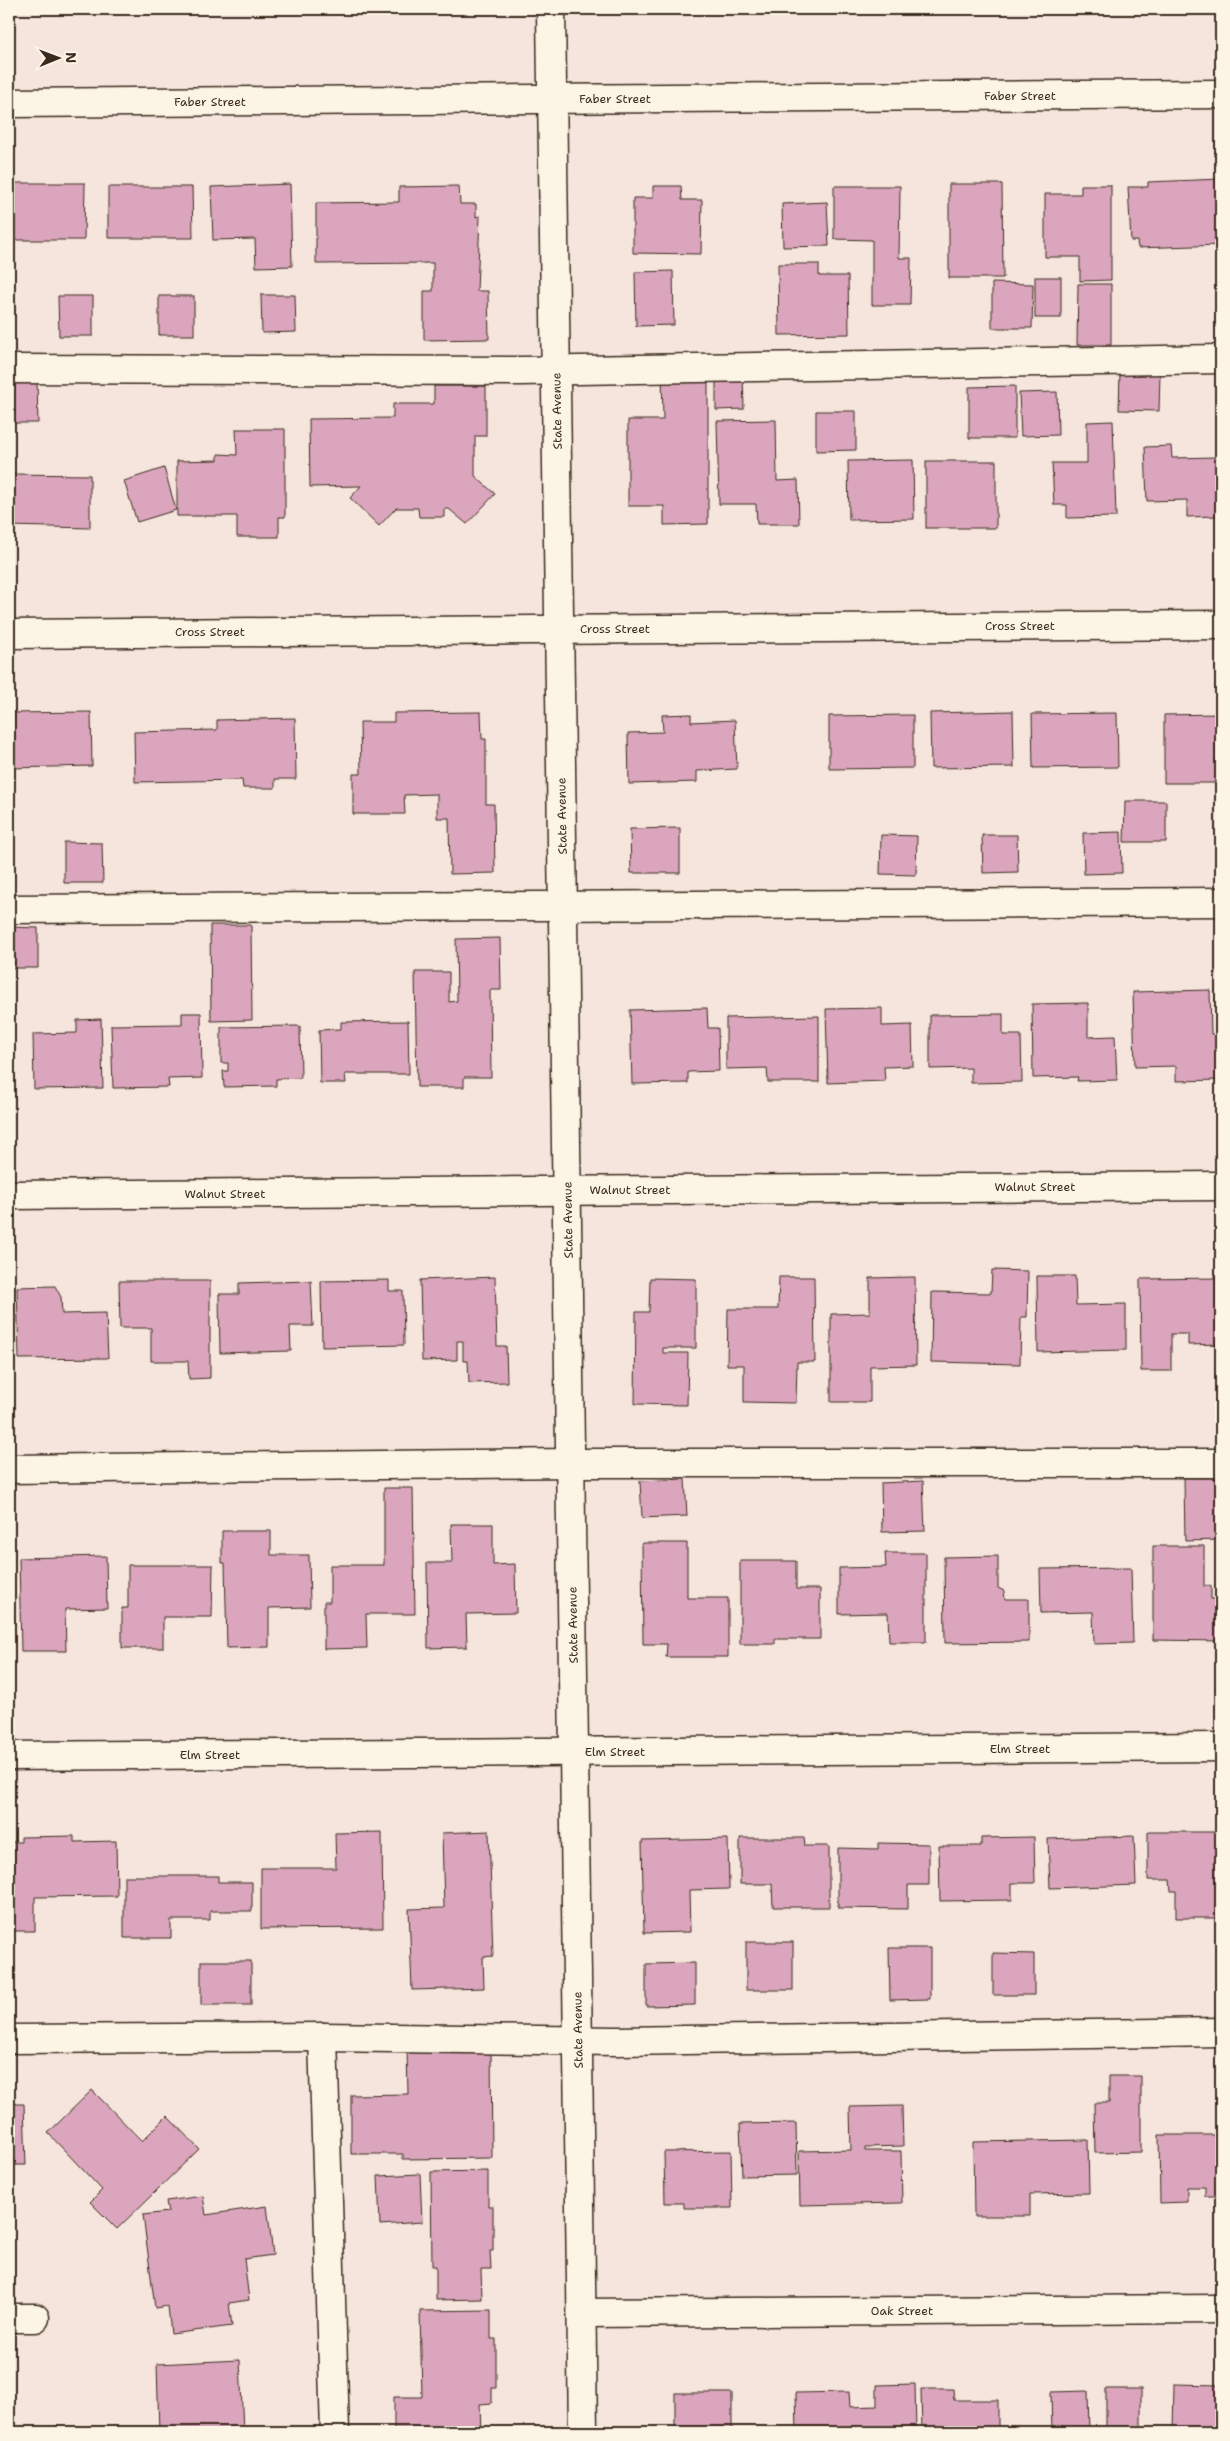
<svg xmlns="http://www.w3.org/2000/svg" width="1230" height="2441" font-family="'Shantell Sans',sans-serif">
  <style>
    .building { fill: #dba6bd; stroke: #3b2a1e }
    .lines { fill: none; stroke-linecap: round; stroke-linejoin: round }
    .minor-casing { stroke: #3b2a1e; stroke-width: 31 }
    .minor { stroke: #fcf5e5; stroke-width: 28 }
    .labels { text-anchor: middle; stroke-width: 4; stroke-linejoin: round; paint-order: stroke }
    .street-label { font-size: 12px; fill: #3b2a1e; stroke: #fcf5e5 }
  </style>
  <rect width="100%" height="100%" fill="#f5e5dd"/>
  <filter id="ink" filterUnits="userSpaceOnUse"><feTurbulence type="fractalNoise" baseFrequency=".02" numOctaves="2"/><feDisplacementMap in="SourceGraphic" scale="10" xChannelSelector="R" yChannelSelector="G"/><feConvolveMatrix kernelMatrix="1 2 1 2 8 2 1 2 1" color-interpolation-filters="sRGB"/></filter>
  <g filter="url(#ink)">
    <g class="building">
      <path d="M1221,179V245L1138,248L1137,241H1131L1128,187H1148V182Z"/>
      <path d="M9,183H85L84,240H9Z"/>
      <path d="M290,184L292,266L256,267L255,239L213,240L211,187Z"/>
      <path d="M949,184H1002L1003,278H949Z"/>
      <path d="M1081,185H1111V280L1080,281V257H1045V194H1081Z"/>
      <path d="M459,186L460,204H476V217L480,216L477,291H488L489,339L424,340V291H433V263L316,264V203L399,202V187Z"/>
      <path d="M653,186H681L682,200H702L701,254L633,253V198H653Z"/>
      <path d="M834,186H900L899,258H911L910,305H872V240L834,239Z"/>
      <path d="M108,187H192L193,238H108Z"/>
      <path d="M827,202L829,246L783,247L782,204Z"/>
      <path d="M778,264H819V276H848L849,334L779,335Z"/>
      <path d="M673,271L674,325L636,326L635,272Z"/>
      <rect x="1035" y="277" width="26" height="41"/>
      <path d="M992,283L1033,284L1032,328H992Z"/>
      <path d="M1078,284H1111V345H1077Z"/>
      <path d="M261,295H295L296,332L262,333Z"/>
      <path d="M58,296H93V336H59Z"/>
      <rect x="159" y="296" width="35" height="39"/>
      <path d="M1120,371L1160,372L1159,411L1119,410Z"/>
      <path d="M662,374H708V524L664,525V506H628V420H663Z"/>
      <path d="M743,374L744,409L716,410V375Z"/>
      <path d="M9,380H37L38,423H9Z"/>
      <path d="M434,386H486V436H475V476L495,494L467,524L449,509H444V517H419L418,508H396L379,526L350,498L361,486L310,487L309,419L393,418V404H434Z"/>
      <path d="M1015,386V438H969V387Z"/>
      <path d="M1057,392L1058,435L1021,436L1019,393Z"/>
      <path d="M816,411H856V450L816,451Z"/>
      <path d="M776,420L777,481L798,480L799,524H757L756,504H719L717,421Z"/>
      <path d="M1113,421L1116,517L1067,518V505H1054L1052,463H1087V422Z"/>
      <path d="M236,429H285V517H279V537H237V516H177V461L218,460V454L237,455Z"/>
      <path d="M1171,446L1172,458L1217,457L1218,516L1187,517V500L1147,501L1145,447Z"/>
      <path d="M913,460L914,519L849,520L848,461Z"/>
      <rect x="926" y="461" width="70" height="67"/>
      <path d="M164,468L176,510L137,522L124,481Z"/>
      <path d="M9,474L90,475V528L9,526Z"/>
      <path d="M1013,711L1014,767L931,768L930,713Z"/>
      <path d="M91,712L92,766L11,768L10,713Z"/>
      <path d="M481,712L482,739H486V804H494L495,873L450,874L449,818H437V794L404,795L405,814H353V774H361L360,722H394V713Z"/>
      <path d="M1117,713L1118,767L1033,768L1032,714Z"/>
      <path d="M691,714V722L735,720L737,769L697,771V782L629,784L628,733L663,732L662,715Z"/>
      <path d="M1219,714L1220,783H1164V715Z"/>
      <path d="M913,715V768L829,769V716Z"/>
      <path d="M295,718L296,779H275V788H243L242,780L135,782L134,732L217,730V720Z"/>
      <path d="M1125,801H1166V842H1124Z"/>
      <path d="M680,828V873H631L630,829Z"/>
      <path d="M1121,832L1122,873L1084,874L1083,833Z"/>
      <path d="M881,835L917,836L916,875L880,874Z"/>
      <path d="M982,835H1017L1018,872L983,873Z"/>
      <path d="M64,842L102,843L103,883H64Z"/>
      <path d="M210,925H251L252,1020L211,1021Z"/>
      <path d="M9,927L38,928V968H9Z"/>
      <path d="M500,938L501,990H490L491,1077H464V1087H417L415,972H449V1002L457,1001L456,939Z"/>
      <path d="M1210,990L1211,1034H1221V1080L1176,1081V1066L1135,1067L1133,992Z"/>
      <path d="M1088,1003V1037L1115,1036L1117,1080L1077,1081L1078,1077L1033,1078L1032,1004Z"/>
      <path d="M707,1008L708,1028H718L719,1071L688,1072V1083L632,1084L630,1010Z"/>
      <path d="M882,1008V1026L912,1025L913,1066L884,1067L885,1081L828,1083L826,1009Z"/>
      <path d="M182,1013H201L202,1078L168,1079L169,1087L113,1088L111,1025L182,1024Z"/>
      <path d="M1003,1014V1035H1021L1022,1082L971,1083V1068L930,1069V1015Z"/>
      <path d="M819,1016V1082H768L767,1068L726,1069V1018Z"/>
      <path d="M101,1019L103,1088L34,1089L33,1034L77,1033V1020Z"/>
      <path d="M408,1021L409,1074H345L346,1083H320L319,1030L341,1029V1022Z"/>
      <path d="M300,1026L301,1078L276,1079V1086L224,1087L223,1071H228V1063H221V1027Z"/>
      <path d="M992,1270L1028,1271L1027,1317H1021L1020,1364L931,1362L932,1292L991,1293Z"/>
      <path d="M1037,1276H1075L1076,1305L1126,1304V1350L1038,1352Z"/>
      <path d="M495,1277L497,1346H506L507,1382L469,1383L468,1361H463V1341H457V1360L422,1361L420,1280Z"/>
      <path d="M779,1277H814L815,1362H797L796,1403L744,1402V1365H727L728,1309H778Z"/>
      <path d="M915,1277L916,1365L870,1366V1402H831V1314L870,1313V1278Z"/>
      <path d="M650,1278L696,1279V1348H663V1353H688L687,1405L635,1404L636,1312H649Z"/>
      <path d="M1221,1278V1344L1188,1345V1334H1171V1371H1141L1140,1279Z"/>
      <path d="M389,1280V1291H403L404,1345L322,1347L321,1281Z"/>
      <path d="M119,1281H210V1378L189,1379L188,1361H151V1328H120Z"/>
      <path d="M311,1281L313,1326H290L291,1351L220,1353L219,1294H239V1283Z"/>
      <path d="M55,1286L61,1297L62,1314L106,1313L108,1358L19,1359L17,1287Z"/>
      <path d="M1184,1478H1221V1540L1185,1541Z"/>
      <path d="M685,1479L687,1516L642,1518L640,1481Z"/>
      <path d="M923,1481L925,1531L882,1532L881,1483Z"/>
      <path d="M384,1488H413L415,1614H366L367,1648L324,1649V1602H330V1565H384Z"/>
      <path d="M451,1524H493V1565L515,1564L516,1613L466,1614L467,1647L428,1648L427,1563H452Z"/>
      <path d="M222,1531H271V1555H309L310,1607L269,1608V1647L227,1648L225,1563H222Z"/>
      <path d="M642,1543H687V1598H728V1657H666L667,1644H643Z"/>
      <path d="M1153,1546H1204V1586H1211V1599H1221V1641L1153,1640Z"/>
      <path d="M885,1553H926V1642H889L888,1613L839,1614V1568L886,1567Z"/>
      <path d="M106,1556L107,1608L65,1609L66,1651H21L19,1558Z"/>
      <path d="M998,1556V1588L1004,1591L1005,1599H1029V1642L945,1643L944,1557Z"/>
      <path d="M740,1561H796V1589H820V1639H775V1644H740Z"/>
      <path d="M128,1565H213L212,1617H163V1648H122V1608H128Z"/>
      <path d="M1131,1568L1133,1643L1094,1644L1093,1612L1041,1613L1040,1569Z"/>
      <path d="M489,1831L493,1956L483,1957L484,1988L412,1990L409,1909L444,1908L442,1833Z"/>
      <path d="M382,1832L383,1928L261,1929V1868H336L335,1833Z"/>
      <path d="M1148,1832H1221V1918H1176V1891H1171L1170,1880H1148Z"/>
      <path d="M74,1836V1842L116,1841L117,1896L35,1897V1931H9V1842H21V1837Z"/>
      <path d="M1134,1836L1136,1885L1050,1888L1048,1839Z"/>
      <path d="M1034,1837L1035,1883H1012V1900L940,1901L939,1846H981V1838Z"/>
      <path d="M740,1838H804L805,1846H829V1907H773L772,1884H740Z"/>
      <path d="M728,1839L729,1889L689,1890L690,1932L644,1933L642,1841Z"/>
      <path d="M878,1843L929,1844V1885H908V1909L838,1908V1848L878,1849Z"/>
      <path d="M124,1876H218V1882H252V1911H210V1920H171V1938H124Z"/>
      <rect x="746" y="1942" width="47" height="48"/>
      <path d="M889,1948H930V1999L890,2000Z"/>
      <path d="M993,1953L1034,1954V1995H993Z"/>
      <rect x="201" y="1961" width="50" height="44"/>
      <path d="M695,1963V2005L646,2006V1964Z"/>
      <path d="M491,2048L492,2158L403,2159V2154H351V2095L408,2094L407,2049Z"/>
      <path d="M1109,2076H1141V2152L1095,2153L1094,2103H1109Z"/>
      <path d="M92,2090L142,2141L167,2116L199,2149L117,2229L90,2202L102,2190L48,2133Z"/>
      <path d="M9,2104H24L26,2165H9Z"/>
      <path d="M902,2106L903,2146L865,2147V2151H901L902,2203L800,2205L799,2151L851,2150L850,2107Z"/>
      <path d="M796,2123L797,2175L742,2176L740,2124Z"/>
      <path d="M1159,2135H1221V2196H1205V2187H1187V2202L1160,2203Z"/>
      <path d="M1088,2140L1089,2193L1030,2194V2216H974L973,2142Z"/>
      <path d="M731,2151L732,2208H684V2203H665L664,2152Z"/>
      <path d="M488,2171V2206H493V2251H490L491,2269H481L482,2299L436,2300V2266H432L431,2172Z"/>
      <path d="M420,2174L422,2222L380,2225L378,2176Z"/>
      <path d="M203,2196L206,2215L267,2206L273,2255L244,2259L249,2300L229,2303L232,2326L171,2334L168,2306L155,2308L143,2215L168,2212L166,2201Z"/>
      <path d="M491,2310V2339H496V2388H492V2403L480,2404L481,2432H394V2397H422L420,2311Z"/>
      <path d="M240,2360L243,2432H159L157,2364Z"/>
      <path d="M915,2384L916,2432H797L796,2393L849,2392L850,2407L877,2406V2385Z"/>
      <path d="M1174,2384L1221,2385V2432H1173Z"/>
      <path d="M921,2389H953L954,2400H998V2432H922Z"/>
      <rect x="1106" y="2389" width="35" height="41"/>
      <path d="M1088,2391L1089,2432H1052L1051,2392Z"/>
      <rect x="675" y="2393" width="57" height="39"/>
      <path d="M79,2430V2432H21Z"/>
    </g>
    <g class="lines">
      <defs>
        <g id="minor">
          <path d="M551,9L583,2432"/>
          <path d="M9,103L1221,94"/>
          <path d="M9,369L520,371L1221,359"/>
          <path d="M9,634L1221,625"/>
          <path d="M9,909L1221,902"/>
          <path d="M9,1195L1221,1186"/>
          <path d="M9,1469L571,1463H1221"/>
          <path d="M9,1756L1221,1747"/>
          <path d="M323,2037L335,2432"/>
          <path d="M9,2039L323,2037L617,2041L1221,2032"/>
          <path d="M582,2313L1221,2309"/>
          <path d="M9,2318H35"/>
        </g>
      </defs>
      <use href="#minor" class="minor-casing"/>
      <use href="#minor" class="minor"/>
    </g>
  </g>
  <g class="labels">
    <g class="street-label">
      <text x="1020" y="100">Faber Street</text>
      <text x="615" y="103">Faber Street</text>
      <text x="210" y="106">Faber Street</text>
      <text transform="translate(557 411) rotate(-91)" y="4">State Avenue</text>
      <text x="1020" y="630">Cross Street</text>
      <text x="615" y="633">Cross Street</text>
      <text x="210" y="636">Cross Street</text>
      <text transform="translate(562 816) rotate(-91)" y="4">State Avenue</text>
      <text x="1035" y="1191">Walnut Street</text>
      <text x="630" y="1194">Walnut Street</text>
      <text x="225" y="1198">Walnut Street</text>
      <text transform="translate(568 1220) rotate(-91)" y="4">State Avenue</text>
      <text transform="translate(573 1625) rotate(-91)" y="4">State Avenue</text>
      <text x="1020" y="1753">Elm Street</text>
      <text x="615" y="1756">Elm Street</text>
      <text x="210" y="1759">Elm Street</text>
      <text transform="translate(578 2030) rotate(-91)" y="4">State Avenue</text>
      <text x="902" y="2315">Oak Street</text>
    </g>
  </g>
  <rect width="1230" height="2441" fill="none" stroke="#fcf5e5" stroke-width="30"/>
  <rect x="15" y="15" width="1200" height="2411" fill="none" stroke="#3b2a1e" stroke-width="2" filter="url(#ink)"/>
  <g transform="translate(58 58) rotate(89)" stroke="#fcf5e5" stroke-width="4" paint-order="stroke">
  <path d="M0-4L9 19L0 12L-9 19Z" fill="#3b2a1e"/>
  <text y="-8" font-size="14" font-weight="bold" text-anchor="middle" fill="#3b2a1e">N</text>
  </g>
</svg>
